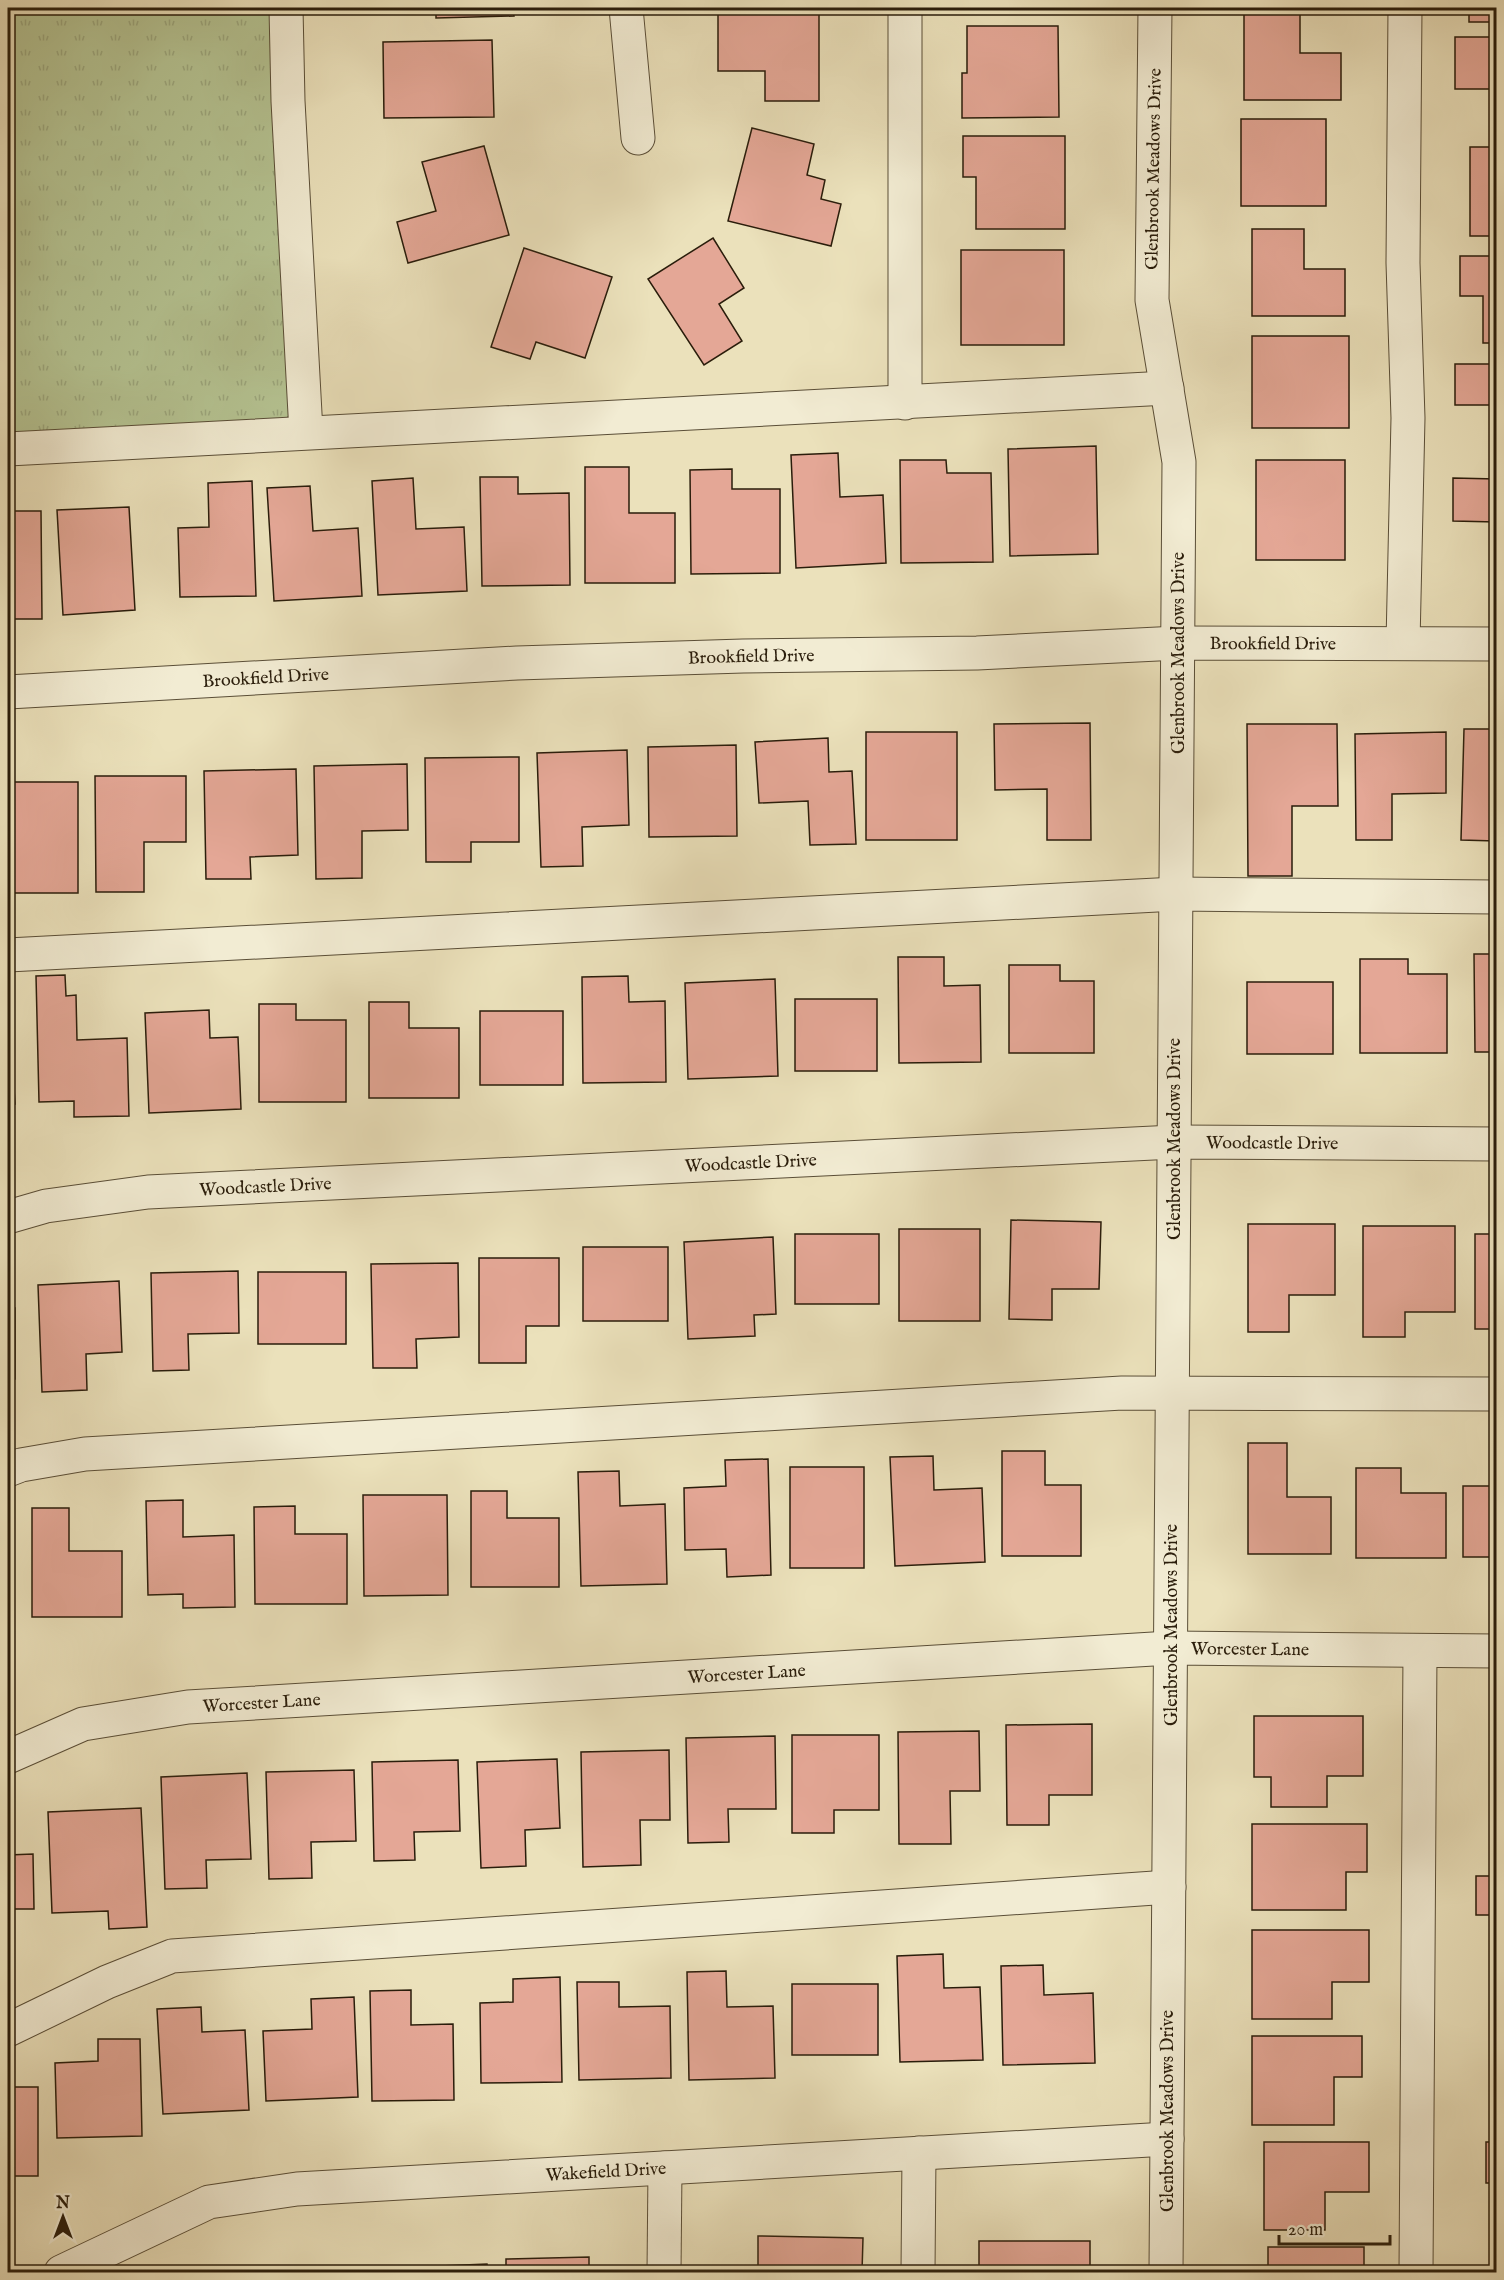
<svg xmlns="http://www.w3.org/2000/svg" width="1504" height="2280" font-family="'IM FELL English',serif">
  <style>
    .grass { fill: url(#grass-tufts); stroke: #70704e; stroke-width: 1.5 }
    .building { fill: #e4a796; stroke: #2a1d0b; stroke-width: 1.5 }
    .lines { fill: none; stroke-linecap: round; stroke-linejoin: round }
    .minor-casing { stroke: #5a4e37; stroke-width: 35 }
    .minor { stroke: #f2ecd3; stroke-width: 33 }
    .labels { text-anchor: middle; stroke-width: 4.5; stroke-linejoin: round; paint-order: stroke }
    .street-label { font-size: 18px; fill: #2a1d0b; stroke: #f2ecd3 }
  </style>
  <defs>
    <pattern id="grass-tufts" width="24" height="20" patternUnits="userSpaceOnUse" patternTransform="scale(1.5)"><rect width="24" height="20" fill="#b5c392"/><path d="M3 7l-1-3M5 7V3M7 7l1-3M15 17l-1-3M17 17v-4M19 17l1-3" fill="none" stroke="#9ca77d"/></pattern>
  </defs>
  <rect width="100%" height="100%" fill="#ebe1bb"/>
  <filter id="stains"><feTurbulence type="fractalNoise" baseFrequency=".00333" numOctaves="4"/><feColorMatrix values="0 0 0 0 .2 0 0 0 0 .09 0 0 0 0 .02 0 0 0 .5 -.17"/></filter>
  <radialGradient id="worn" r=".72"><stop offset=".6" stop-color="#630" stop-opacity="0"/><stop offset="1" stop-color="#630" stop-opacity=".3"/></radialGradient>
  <path class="grass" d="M8,8H280L290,415L284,421L8,441Z"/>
  <g class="building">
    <path d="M436,8H513L514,16L436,18Z"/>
    <rect x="1469" y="8" width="27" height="14"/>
    <path d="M718,13H819V101H765V71H718Z"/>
    <path d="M1244,13H1300V53H1341V100H1244Z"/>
    <path d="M967,26H1058L1059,117L962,118V73H967Z"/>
    <path d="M1455,37H1496V126H1491V89H1455Z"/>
    <path d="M492,40L494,117L384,118L383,42Z"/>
    <rect x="1241" y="119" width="85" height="87"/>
    <path d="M752,128L814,144L807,175L825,180L821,199L841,204L831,246L728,221Z"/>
    <path d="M963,136H1065V229H976V177H963Z"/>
    <path d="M484,146L509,235L408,263L397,222L436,211L422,162Z"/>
    <rect x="1470" y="147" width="26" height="89"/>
    <path d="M1252,229H1304V269H1345V316H1252Z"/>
    <path d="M713,238L744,288L719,304L742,341L704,365L648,279Z"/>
    <path d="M524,248L612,277L585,358L536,342L530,359L491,347Z"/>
    <rect x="961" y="250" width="103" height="95"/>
    <path d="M1460,256H1496V343H1483V296H1460Z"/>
    <rect x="1252" y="336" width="97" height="92"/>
    <rect x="1455" y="364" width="41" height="41"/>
    <path d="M1096,446L1098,554L1010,556L1008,449Z"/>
    <path d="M838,453L840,497L883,495L886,563L796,568L791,455Z"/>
    <path d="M900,460H946L947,473H991L993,562L901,563Z"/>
    <rect x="1256" y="460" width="89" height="100"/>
    <path d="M585,467H629V513H675V583H585Z"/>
    <path d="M732,469V489H780V573L691,574L690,470Z"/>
    <path d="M480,477H518V494L569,493L570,585L482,586Z"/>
    <path d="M413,478L416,529L464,527L467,591L378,595L372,481Z"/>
    <path d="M1453,478L1496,479V522L1453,521Z"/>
    <path d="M252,481L256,596L180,597L178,528L209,527L208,483Z"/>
    <path d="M310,486L313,531L358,528L362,596L274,601L267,488Z"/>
    <path d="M129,507L135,610L63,615L57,510Z"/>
    <path d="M8,511H41L42,619H8Z"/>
    <path d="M1090,723L1091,840H1047V789L995,790L994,724Z"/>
    <path d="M1247,724H1337L1338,806H1292V876H1248Z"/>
    <path d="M1464,729H1496V841L1461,840Z"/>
    <rect x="866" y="732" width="91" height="108"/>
    <path d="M1446,732V793L1392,794V840H1356L1355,734Z"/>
    <path d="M828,738L829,772L852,771L856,844L810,845L808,801L759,803L755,742Z"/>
    <path d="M736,745L737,836L649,837L648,747Z"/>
    <path d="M627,750L629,825L582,827L583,866L541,867L537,753Z"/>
    <path d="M519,757V842H471V862H426L425,758Z"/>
    <path d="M407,764L408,830L362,831V878L316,879L314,766Z"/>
    <path d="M296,769L298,855L250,857L251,879H206L204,771Z"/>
    <path d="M95,776H186V842H144V892H96Z"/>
    <rect x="8" y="782" width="70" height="111"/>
    <path d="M1474,954H1496V1052H1475Z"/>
    <path d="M898,957H944V986L980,985L981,1062L899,1063Z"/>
    <path d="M1360,959H1408V974H1447V1053H1360Z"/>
    <path d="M1009,965H1060V981H1094V1053H1009Z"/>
    <path d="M65,975L66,996L76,995L77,1040L127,1038L129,1116L74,1117V1101L39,1102L36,976Z"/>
    <path d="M628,976L629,1002L665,1001L666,1082L583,1083L582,977Z"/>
    <path d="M775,979L778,1076L688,1079L685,983Z"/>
    <rect x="1247" y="982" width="86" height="72"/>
    <rect x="795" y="999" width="82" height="72"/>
    <path d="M369,1002H409V1028H459V1098H369Z"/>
    <path d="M259,1004H296V1020H346V1102H259Z"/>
    <path d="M209,1010L210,1038L238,1037L241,1109L149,1113L145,1013Z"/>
    <rect x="480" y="1011" width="83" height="74"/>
    <path d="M8,1056H12L15,1104H8Z"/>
    <path d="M1011,1220L1101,1222L1099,1289H1052V1320L1009,1319Z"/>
    <path d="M1248,1224H1335V1295H1289V1332H1248Z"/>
    <path d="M1363,1226H1455V1312H1405V1337H1363Z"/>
    <rect x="899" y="1229" width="81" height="92"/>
    <rect x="795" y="1234" width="84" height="70"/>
    <rect x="1475" y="1234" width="21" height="95"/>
    <path d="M773,1237L776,1314L754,1315L755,1336L688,1339L684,1242Z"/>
    <rect x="583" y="1247" width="85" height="74"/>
    <path d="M479,1258H559V1326H526V1363H479Z"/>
    <path d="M458,1263L459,1337L416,1339L417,1368H373L371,1264Z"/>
    <path d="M238,1271L239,1333L188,1334L189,1370L153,1371L151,1273Z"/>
    <rect x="258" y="1272" width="88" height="72"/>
    <path d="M119,1281L122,1352L86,1354L87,1390L42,1392L38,1285Z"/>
    <rect x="8" y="1308" width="7" height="71"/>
    <path d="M1248,1443H1287V1497H1331V1554H1248Z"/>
    <path d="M1002,1451H1045V1485H1081V1556H1002Z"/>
    <path d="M933,1456L934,1490L982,1488L985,1562L895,1566L890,1457Z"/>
    <path d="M768,1459L771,1575L727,1577L726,1549L685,1550L684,1488L726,1486L725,1460Z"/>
    <rect x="790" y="1467" width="74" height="101"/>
    <path d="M1356,1468H1401V1493H1446V1558H1356Z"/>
    <path d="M619,1471L620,1506L665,1504L667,1584L581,1586L578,1472Z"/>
    <rect x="1463" y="1486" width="33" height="71"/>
    <path d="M471,1491H507V1518H559V1587H471Z"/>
    <path d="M363,1495H447L448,1595L364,1596Z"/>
    <path d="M183,1500V1537L234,1535L235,1607L183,1608V1594L148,1595L146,1501Z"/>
    <path d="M295,1506V1534H347V1604H255L254,1507Z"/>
    <path d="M32,1508H69V1551H122V1617H32Z"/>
    <rect x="8" y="1540" width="6" height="103"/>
    <path d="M1254,1716H1363V1776H1327V1807H1271V1777H1254Z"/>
    <path d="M1092,1724V1795H1049V1825H1007L1006,1725Z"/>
    <path d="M979,1731L980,1791H950L951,1844H899L898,1732Z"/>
    <path d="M792,1735H879V1810H834V1833H792Z"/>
    <path d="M775,1736L776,1809H728L729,1842L688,1843L686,1738Z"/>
    <path d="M669,1750L670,1820H640L641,1865L583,1867L581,1752Z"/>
    <path d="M557,1759L560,1828L525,1830L526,1866L481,1868L477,1762Z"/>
    <path d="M458,1760L460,1831L414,1832L415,1860L374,1861L372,1762Z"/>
    <path d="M354,1770L356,1841L311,1842L312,1878L269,1879L266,1772Z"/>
    <path d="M247,1773L251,1859L206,1860L207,1888L165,1889L161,1777Z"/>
    <path d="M141,1808L147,1927L109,1929L108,1911L52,1913L48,1812Z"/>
    <path d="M1252,1824H1367V1872H1346V1910H1252Z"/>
    <path d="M33,1854L34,1909H8V1855Z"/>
    <rect x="1476" y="1876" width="20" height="39"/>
    <path d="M1252,1930H1369V1982H1332V2019H1252Z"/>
    <rect x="1490" y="1951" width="6" height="71"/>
    <path d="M943,1954L944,1988L980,1987L983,2060L900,2062L897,1956Z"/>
    <path d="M1043,1965L1044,1995L1093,1993L1095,2063L1003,2065L1001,1966Z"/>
    <path d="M726,1971L727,2007L773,2006L775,2078L689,2080L687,1972Z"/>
    <path d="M560,1977L562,2082L481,2083L480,2003L513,2002V1979Z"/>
    <path d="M577,1982H619V2007L670,2006L671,2078L579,2080Z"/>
    <rect x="792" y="1984" width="86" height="71"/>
    <path d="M411,1990V2025L453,2024L454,2100L372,2101L370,1991Z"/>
    <path d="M354,1997L358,2097L266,2101L263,2031L312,2029L311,1999Z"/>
    <path d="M201,2007L202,2032L245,2030L249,2110L163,2114L157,2009Z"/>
    <path d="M1252,2036H1362V2077H1334V2125H1252Z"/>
    <path d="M98,2039H140L142,2136L57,2138L55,2063L98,2061Z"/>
    <rect x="8" y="2087" width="30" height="89"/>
    <path d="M1264,2142H1369V2192H1325V2230H1264Z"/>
    <rect x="1486" y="2142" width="10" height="41"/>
    <path d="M758,2236L863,2238L862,2272H758Z"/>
    <rect x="979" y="2241" width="111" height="31"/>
    <rect x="1268" y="2247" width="96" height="25"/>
    <path d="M589,2257V2272H506V2259Z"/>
    <path d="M487,2264L488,2272H392V2268Z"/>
    <path d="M374,2270V2272H286Z"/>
  </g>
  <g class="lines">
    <defs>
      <g id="minor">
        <path d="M286,8L288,101L306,432"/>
        <path d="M626,8L638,138"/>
        <path d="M1155,8L1152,300L1179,462L1166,2272"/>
        <path d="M905,403V8"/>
        <path d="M8,449L1167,388"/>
        <path d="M1403,643L1408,418L1403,263L1405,8"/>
        <path id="s1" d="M8,692L517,663L743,656L977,653L1178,643L1496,644"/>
        <path d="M8,955L1176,894L1496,897"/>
        <path id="s2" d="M8,1217L46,1206L148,1192L1174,1142L1496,1144"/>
        <path d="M8,1470L21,1465L85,1454L1122,1393L1496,1394"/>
        <path id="s3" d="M8,1757L83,1724L188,1707L1170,1648L1496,1651"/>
        <path d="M8,2030L107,1982L172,1956L1169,1887"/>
        <path id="s4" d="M61,2272L209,2202L297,2189L1167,2139"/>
        <path d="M664,2272L665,2168"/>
        <path d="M918,2272L919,2153"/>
        <path d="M1416,2272L1420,1651"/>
      </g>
    </defs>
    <use href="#minor" class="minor-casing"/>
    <use href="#minor" class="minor"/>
  </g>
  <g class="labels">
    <g class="street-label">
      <text transform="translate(1153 169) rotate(-89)" y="6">Glenbrook Meadows Drive</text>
      <text dy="6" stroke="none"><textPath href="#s1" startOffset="1266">Brookfield Drive</textPath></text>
      <text transform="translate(1178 653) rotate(-90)" y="6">Glenbrook Meadows Drive</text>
      <text dy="6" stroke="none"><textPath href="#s1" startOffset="744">Brookfield Drive</textPath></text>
      <text dy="6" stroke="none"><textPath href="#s1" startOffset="258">Brookfield Drive</textPath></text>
      <text transform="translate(1174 1139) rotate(-90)" y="6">Glenbrook Meadows Drive</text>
      <text dy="6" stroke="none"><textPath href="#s2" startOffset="1268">Woodcastle Drive</textPath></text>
      <text dy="6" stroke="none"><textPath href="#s2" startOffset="746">Woodcastle Drive</textPath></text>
      <text dy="6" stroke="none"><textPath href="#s2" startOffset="260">Woodcastle Drive</textPath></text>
      <text transform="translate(1171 1625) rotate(-90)" y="6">Glenbrook Meadows Drive</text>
      <text dy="6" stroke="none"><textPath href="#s3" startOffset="1252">Worcester Lane</textPath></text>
      <text dy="6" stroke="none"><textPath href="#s3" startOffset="748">Worcester Lane</textPath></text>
      <text dy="6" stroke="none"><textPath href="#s3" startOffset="262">Worcester Lane</textPath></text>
      <text transform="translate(1167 2111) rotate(-90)" y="6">Glenbrook Meadows Drive</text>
      <text dy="6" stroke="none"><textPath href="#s4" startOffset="562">Wakefield Drive</textPath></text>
    </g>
  </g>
  <rect width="1504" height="2280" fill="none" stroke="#ebe1bb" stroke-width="30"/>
  <rect x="9" y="9" width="1486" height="2262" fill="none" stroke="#2a1d0b" stroke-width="3"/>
  <rect x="15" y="15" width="1474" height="2250" fill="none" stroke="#2a1d0b" stroke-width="1.5"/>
  <g transform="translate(63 2217)" stroke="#f2ecd3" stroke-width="4.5" paint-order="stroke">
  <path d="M0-4.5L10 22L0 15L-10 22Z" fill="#2a1d0b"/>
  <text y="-9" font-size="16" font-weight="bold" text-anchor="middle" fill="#2a1d0b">N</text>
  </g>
  <path d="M1279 2235v9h111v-9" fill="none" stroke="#2a1d0b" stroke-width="3"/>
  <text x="1288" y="2235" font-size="18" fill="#2a1d0b" stroke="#f2ecd3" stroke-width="4.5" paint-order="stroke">20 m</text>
  <rect width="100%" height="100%" filter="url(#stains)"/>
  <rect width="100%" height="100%" fill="url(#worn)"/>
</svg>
